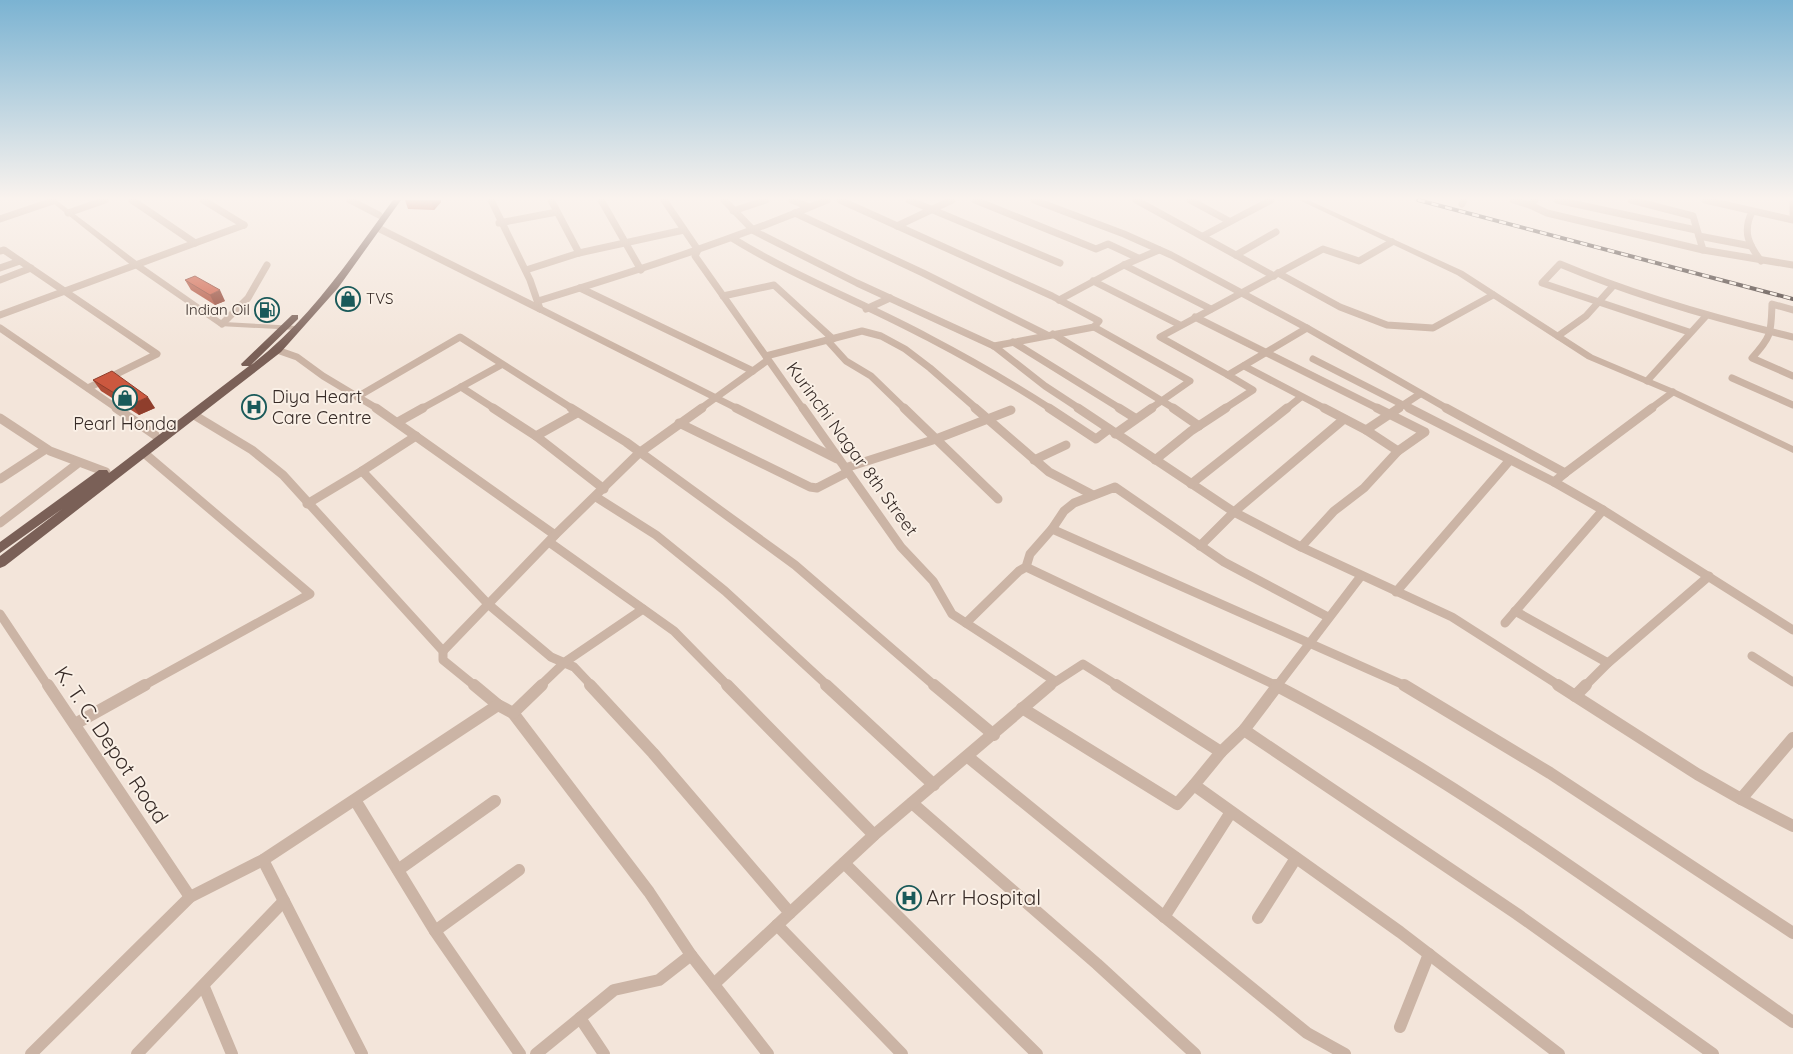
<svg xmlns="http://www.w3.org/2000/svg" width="1793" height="1054" font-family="Quicksand,sans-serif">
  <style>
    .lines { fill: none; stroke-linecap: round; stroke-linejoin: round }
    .minor-far2 { stroke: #cbb4a5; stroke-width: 7 }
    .minor-far1 { stroke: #cbb4a5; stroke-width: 9 }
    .minor { stroke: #cbb4a5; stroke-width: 12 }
    .tertiary { fill: #cbb4a5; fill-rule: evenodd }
    .primary { fill: #7a6057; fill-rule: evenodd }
    .rail-casing { stroke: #372b27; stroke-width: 4 }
    .rail { stroke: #faf0e6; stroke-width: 2.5; stroke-dasharray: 7; stroke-linecap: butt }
    .wall { fill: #af4c36 }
    .shaded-wall { fill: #8f3e2c }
    .building { fill: #cc583f; stroke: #8f3e2c }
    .labels { text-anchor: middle; stroke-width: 4; stroke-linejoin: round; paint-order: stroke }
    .far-poi-label { font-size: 15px; fill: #372b27; stroke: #faf0e6; text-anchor: start }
    .poi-label { font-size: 18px; fill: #372b27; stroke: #faf0e6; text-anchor: start }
    .street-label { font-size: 18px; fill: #372b27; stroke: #faf0e6 }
    .near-street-label { font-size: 21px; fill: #372b27; stroke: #faf0e6 }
    .near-poi-label { font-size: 21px; fill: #372b27; stroke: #faf0e6; text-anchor: start }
  </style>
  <rect width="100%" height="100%" fill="#f3e5da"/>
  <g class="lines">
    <g class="minor-far2">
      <path d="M132,200L195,243"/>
      <path d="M203,200L244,225"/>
      <path d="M350,200L379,215"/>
      <path d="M491,200L530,280L540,309L738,409"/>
      <path d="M551,200L579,253"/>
      <path d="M601,200L641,270"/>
      <path d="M664,200L698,250L695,256L803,409"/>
      <path d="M724,200L754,231L857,283L994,346L1045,386L1080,409"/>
      <path d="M792,200L809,207"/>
      <path d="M840,200L1052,296L1099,321L1094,327L994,346"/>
      <path d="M909,200L1060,263"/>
      <path d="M975,200L1096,249L1108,244L1138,258"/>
      <path d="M1034,200L1124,234L1171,255L1307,328L1228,375L1253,390L1224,409"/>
      <path d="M1136,200L1274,276"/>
      <path d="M1190,200L1229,221"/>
      <path d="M1513,200L1530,205"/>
      <path d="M1535,200L1530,205L1547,213L1703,250L1793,265"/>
      <path d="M1557,200L1696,230"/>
      <path d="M1631,200L1693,216L1703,250"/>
      <path d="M1705,200L1793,220"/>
      <path d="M1793,201V214"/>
      <path d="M1462,204L1464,200"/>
      <path d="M733,211L766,200"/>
      <path d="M1752,212C1742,232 1749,245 1761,261"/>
      <path d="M68,213L105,200"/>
      <path d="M795,213L923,273L1047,335"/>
      <path d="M0,219L53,201"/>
      <path d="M499,223L557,212"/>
      <path d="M897,226L952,200"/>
      <path d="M378,228L540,309"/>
      <path d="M1203,236L1271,200"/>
      <path d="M1699,236L1751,246"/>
      <path d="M732,238C795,277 864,303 929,338C971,360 1011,383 1051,409"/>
      <path d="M0,251L4,250L157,354L88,388"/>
      <path d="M1236,255L1276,232"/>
      <path d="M1124,265L1211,309"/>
      <path d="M0,268L20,261"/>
      <path d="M526,270L579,253L684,230"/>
      <path d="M1278,273L1340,307L1387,325L1433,328L1493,295"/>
      <path d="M0,280L31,268"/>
      <path d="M1093,281L1180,325"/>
      <path d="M580,288L753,371"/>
      <path d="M723,296L774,285L833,339"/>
      <path d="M1059,300L1124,265L1159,250"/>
      <path d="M538,301C636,271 733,240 827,200"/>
      <path d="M866,309L890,298"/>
      <path d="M1793,310L1772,304C1771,333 1772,336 1752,358L1793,376"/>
      <path d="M0,315L244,225"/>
      <path d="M1195,317L1379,409"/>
      <path d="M222,324L248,298L267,265"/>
      <path d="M1094,327L1190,381L1150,409"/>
      <path d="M0,328L118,409"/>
      <path d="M1307,328L1448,409"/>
      <path d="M1689,332L1542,283L1560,264C1636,296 1713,318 1793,337"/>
      <path d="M1053,334L1175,409"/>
      <path d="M1558,336L1586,316L1613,286"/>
      <path d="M827,340L846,361L871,376L905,409"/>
      <path d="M1013,342L1121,409"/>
      <path d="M277,350L297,357L323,376L378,409"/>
      <path d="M766,356L862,331L881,336L905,349L930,368L977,409"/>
      <path d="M1313,359L1411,409"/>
      <path d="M1244,366L1326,409"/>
      <path d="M1228,375L1160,337L1323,249L1359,261L1392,242"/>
      <path d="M1732,378L1793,405"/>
      <path d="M1647,381L1706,316"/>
      <path d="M461,387L495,409"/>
      <path d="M357,397L460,337L573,409"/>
      <path d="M421,409L501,365"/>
      <path d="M700,409L768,360"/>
      <path d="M1286,409L1301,397"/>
      <path d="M1397,409L1420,394"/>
      <path d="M1650,409L1673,392"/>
    </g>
    <g class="minor-far1">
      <path d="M116,408L155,435"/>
      <path d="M376,408L555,535"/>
      <path d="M493,408L536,436L604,489"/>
      <path d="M571,408L626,442L795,565L935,686"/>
      <path d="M736,408L837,459"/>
      <path d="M803,408L901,547L933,581L952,614L1055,681"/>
      <path d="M904,408L998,499"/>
      <path d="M975,408L1049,472L1093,495"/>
      <path d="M1049,408L1096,439L1109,429"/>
      <path d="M1078,408L1234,512L1301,547L1452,617L1560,686"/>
      <path d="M1119,408L1135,418"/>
      <path d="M1173,408L1199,426"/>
      <path d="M1324,408L1366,430L1399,408"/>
      <path d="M1409,408L1554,482L1603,510L1793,630"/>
      <path d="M1446,408L1565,473L1554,482"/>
      <path d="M194,415L252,450L283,475L443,651V660L475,686"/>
      <path d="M0,418L50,451L106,472"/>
      <path d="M398,422L423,408"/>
      <path d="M679,423L810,487L817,488L848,472"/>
      <path d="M1366,430L1398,451"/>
      <path d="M1115,434L1152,408"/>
      <path d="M416,436L362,471L488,604L551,657L574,667L592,686"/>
      <path d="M536,436L577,413"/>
      <path d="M1034,460L1066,445"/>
      <path d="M1155,460L1191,431L1226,408"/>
      <path d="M845,468L936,439L1011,410"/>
      <path d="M1565,473L1652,408"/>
      <path d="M0,479L46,449"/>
      <path d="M1191,484L1287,408"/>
      <path d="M596,497L656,535L725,591L828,686"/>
      <path d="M307,504L362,471"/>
      <path d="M0,523L77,464"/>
      <path d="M1052,529L1406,686"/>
      <path d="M549,542L674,631L728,686"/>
      <path d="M1200,546L1234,512L1344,419"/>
      <path d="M1301,547L1334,511L1364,488L1398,451L1425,432L1377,408"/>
      <path d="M1026,567L1277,686"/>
      <path d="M1396,592L1510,460"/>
      <path d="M1515,611L1608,663"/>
      <path d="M0,614L48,686"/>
      <path d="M966,623L1019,571L1026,567L1030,554L1052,529L1064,511L1074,503L1115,487L1224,562L1328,617"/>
      <path d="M1505,623L1603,510"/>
      <path d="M443,651L555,535L639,453L702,408"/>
      <path d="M1752,656L1793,682"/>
      <path d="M143,686L310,594L144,453"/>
      <path d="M540,686L565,662L643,609"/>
      <path d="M1049,686L1083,664L1118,686"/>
      <path d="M1277,686L1361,576"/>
      <path d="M1585,686L1608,663L1709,576"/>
    </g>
    <g class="minor">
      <path d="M48,685L190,897"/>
      <path d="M474,685L498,705L513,713L649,892L691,955L768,1054"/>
      <path d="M590,685L653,753L790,913L714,984"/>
      <path d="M727,685L874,835"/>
      <path d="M826,685L934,785"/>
      <path d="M934,685L994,735"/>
      <path d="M1116,685L1221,752"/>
      <path d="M1275,685C1458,780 1624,905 1793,1022"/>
      <path d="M1278,685L1244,730L1221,752L1194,785L1400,932L1559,1054"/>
      <path d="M1404,685L1550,773L1793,933"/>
      <path d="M1558,685L1697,774L1741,799L1793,738"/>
      <path d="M1575,696L1586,685"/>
      <path d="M1022,708L1177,804L1194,785"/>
      <path d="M513,713L542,685"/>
      <path d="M75,724L145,685"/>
      <path d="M1244,730L1517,914L1713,1054"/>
      <path d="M968,757L1307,1033L1345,1054"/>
      <path d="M1741,799L1793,826"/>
      <path d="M355,800L435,931L520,1054"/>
      <path d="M912,803L1097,964L1195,1054"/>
      <path d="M263,860L362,1054"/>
      <path d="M844,863L1037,1054"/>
      <path d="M398,870L495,801"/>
      <path d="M790,913L874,835L1050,685"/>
      <path d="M1164,917L1231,812"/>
      <path d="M1258,918L1296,858"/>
      <path d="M777,925L902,1054"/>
      <path d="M435,931L519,870"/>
      <path d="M204,987L232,1054"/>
      <path d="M580,1018L614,990L659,980L691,955"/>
      <path d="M1400,1027L1429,954"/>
      <path d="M31,1054L190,897L263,860L498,705"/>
      <path d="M137,1054L284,901"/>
      <path d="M536,1054L580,1018L604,1054"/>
    </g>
    <g class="tertiary">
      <path d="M49,200H56L138,262L224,322L297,326L301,328L297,330L219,326L132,266Z"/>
      <path d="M1299,200H1308L1463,271L1593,355L1676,390L1793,446V453L1670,394L1587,359L1457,275Z"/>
    </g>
    <path class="primary" d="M393,200H401L338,288L281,352L5,566L0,568V556L62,509L0,553V542L99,470H107L109,473L249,366H242L241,364L292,315H298V319L251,365C309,321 350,259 393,200Z"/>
    <defs>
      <path id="rail" d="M1418,200L1793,299"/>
    </defs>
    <use href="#rail" class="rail-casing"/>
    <use href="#rail" class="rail"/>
  </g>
  <g class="wall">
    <path d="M405,200H441V202L434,210L408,209Z"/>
    <path d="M185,280L225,301L215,305L191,290Z"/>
    <path d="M93,380L155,408L139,415L101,391Z"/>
  </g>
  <g class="shaded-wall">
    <path d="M431,200H441V202L434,210Z"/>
    <path d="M220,290L225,301L215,305L210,295Z"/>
    <path d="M148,397L155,408L139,415L132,404Z"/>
  </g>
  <g class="building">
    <path d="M195,276L220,290L210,295L185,280Z"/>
    <path d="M112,371L148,397L132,404L93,380Z"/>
  </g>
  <linearGradient id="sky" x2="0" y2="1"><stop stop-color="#7bb3d2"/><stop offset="0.57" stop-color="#faf3ee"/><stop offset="1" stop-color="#faf3ee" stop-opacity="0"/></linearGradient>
  <rect width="1793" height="348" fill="url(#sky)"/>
  <defs>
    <symbol id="shop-ring" viewBox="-11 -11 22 22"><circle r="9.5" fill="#faf0e6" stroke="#1a5a5a" stroke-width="1.5"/><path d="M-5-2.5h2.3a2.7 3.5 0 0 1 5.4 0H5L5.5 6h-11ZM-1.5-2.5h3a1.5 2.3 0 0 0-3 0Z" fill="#1a5a5a"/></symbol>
    <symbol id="fuel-ring" viewBox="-11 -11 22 22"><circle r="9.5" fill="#faf0e6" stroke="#1a5a5a" stroke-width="1.5"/><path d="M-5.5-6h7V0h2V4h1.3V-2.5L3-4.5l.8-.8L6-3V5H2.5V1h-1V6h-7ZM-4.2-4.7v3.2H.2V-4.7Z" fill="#1a5a5a"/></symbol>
    <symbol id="hospital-ring" viewBox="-11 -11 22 22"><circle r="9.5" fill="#faf0e6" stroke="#1a5a5a" stroke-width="1.5"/><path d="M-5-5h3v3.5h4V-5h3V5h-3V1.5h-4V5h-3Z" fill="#1a5a5a"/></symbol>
  </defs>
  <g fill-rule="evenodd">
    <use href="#shop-ring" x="334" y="285" width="28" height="28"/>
    <use href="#fuel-ring" x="253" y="296" width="28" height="28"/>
    <use href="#shop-ring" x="111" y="384" width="28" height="28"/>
    <use href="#hospital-ring" x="240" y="393" width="28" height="28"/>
    <use href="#hospital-ring" x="895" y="884" width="28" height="28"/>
  </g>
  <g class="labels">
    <g class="far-poi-label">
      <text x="366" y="304">TVS</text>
      <text x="250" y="315" text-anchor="end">Indian Oil</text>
    </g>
    <g class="poi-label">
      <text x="272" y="403">Diya Heart<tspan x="272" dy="21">Care Centre</tspan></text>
      <text x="125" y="430" text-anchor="middle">Pearl Honda</text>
    </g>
    <g class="street-label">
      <text transform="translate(852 449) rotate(54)" y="6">Kurinchi Nagar 8th Street</text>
    </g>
    <g class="near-street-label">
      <text transform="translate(111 745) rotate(56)" y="7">K. T. C. Depot Road</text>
    </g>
    <g class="near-poi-label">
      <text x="926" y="905">Arr Hospital</text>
    </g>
  </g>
</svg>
